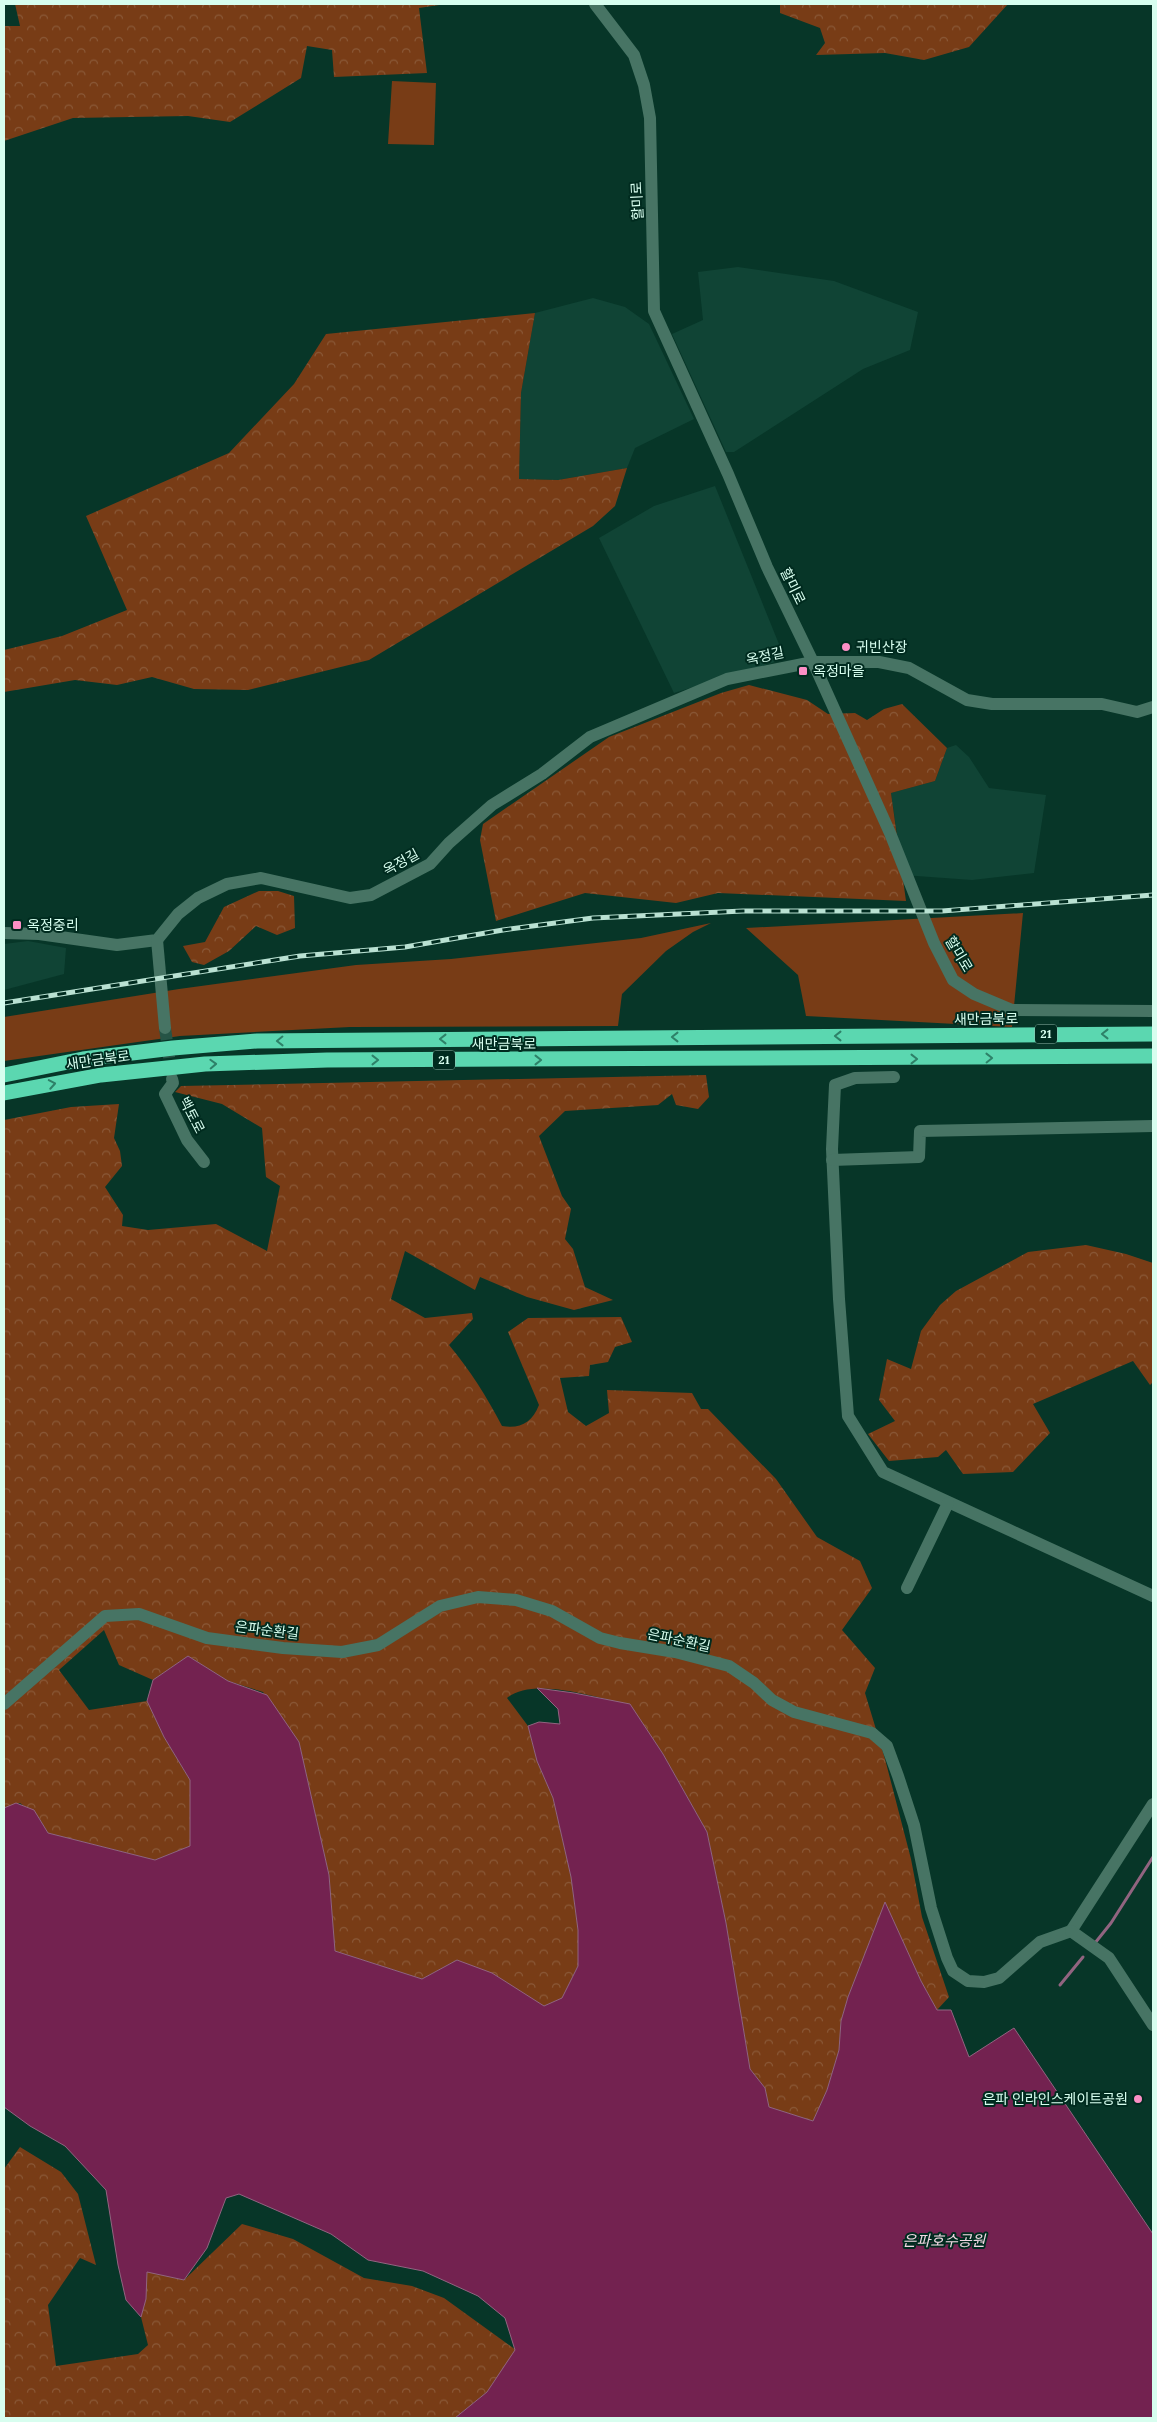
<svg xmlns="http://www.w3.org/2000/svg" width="1157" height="2422" font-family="Lora,'Noto Sans KR',serif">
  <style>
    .built { fill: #104435 }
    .green { fill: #783c16 }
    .forest { fill: url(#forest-crowns) }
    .water { fill: #732250; stroke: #916480 }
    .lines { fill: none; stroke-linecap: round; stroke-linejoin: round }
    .stream { stroke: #916480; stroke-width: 3 }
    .minor-tunnel { stroke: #265446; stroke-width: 12; stroke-dasharray: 12 6; stroke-linecap: butt }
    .minor { stroke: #477464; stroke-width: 12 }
    .highway { stroke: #5bd7b0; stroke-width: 15 }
    .rail-casing { stroke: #b9e1d2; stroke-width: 5 }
    .rail { stroke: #002b1f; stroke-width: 3; stroke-dasharray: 9; stroke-linecap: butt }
    .oneway { stroke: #2e8168 }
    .poi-dot { fill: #fb8fc5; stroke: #002b1f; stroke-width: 2 }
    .labels { text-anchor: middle; stroke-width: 4; stroke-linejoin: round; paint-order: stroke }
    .shield { fill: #002b1f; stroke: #96bfb1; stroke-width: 1 }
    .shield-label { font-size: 12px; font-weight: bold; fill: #d7feef }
    .street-label { font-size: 14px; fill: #d7feef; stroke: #002b1f }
    .poi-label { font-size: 14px; fill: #d7feef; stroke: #002b1f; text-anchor: start }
    .water-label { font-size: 15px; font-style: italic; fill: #f1d8e3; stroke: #002b1f }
  </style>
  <defs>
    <pattern id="forest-crowns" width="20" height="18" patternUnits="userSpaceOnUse" patternTransform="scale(1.25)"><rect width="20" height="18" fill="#783c16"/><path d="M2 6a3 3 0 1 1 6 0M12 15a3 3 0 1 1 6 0" fill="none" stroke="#8a5938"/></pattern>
  </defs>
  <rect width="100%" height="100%" fill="#073628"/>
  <g class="built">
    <path d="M738,267L834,281L918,312L910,350L863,369L734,452H726L672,334L703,320L698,272Z"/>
    <path d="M593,298L625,307L649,324L694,419L635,448L627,468L558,480L519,479L521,393L535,313Z"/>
    <path d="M715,486L785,659L674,693L599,538L654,506Z"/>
    <path d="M956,745L969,757L989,788L1046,795L1034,873L972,880L903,875L891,793L935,781L947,748Z"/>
    <path d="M28,941L66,948L64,974L4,990V944Z"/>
  </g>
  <g class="green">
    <path d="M392,81L436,83L434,145L388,144Z"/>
    <path d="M1023,913L1012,1027L806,1016L798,975L746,928Z"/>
    <path d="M711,923L693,932L666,951L622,994L618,1026L350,1027L180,1036L4,1061V1017L179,989L356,965L451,959L641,938Z"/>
  </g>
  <g class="forest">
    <path d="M15,4H446L419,8L427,73L334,77L332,50L307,46L301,78L230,122L188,116L73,118L4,141V26H20Z"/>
    <path d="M780,4H1008L969,47L924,60L885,53L816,55L825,43L820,28L780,13Z"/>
    <path d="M535,313L521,393L519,479L558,480L627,468L615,506L593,526L369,660L248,690L194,689L152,677L117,685L75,680L4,692V650L62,636L127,610L86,516L229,453L294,384L326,334Z"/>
    <path d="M749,685L807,700L828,714L855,713L867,720L884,709L902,704L947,748L935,781L891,793L906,901L718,893L676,903L585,893L496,921L480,840L483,824L609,737L721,693Z"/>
    <path d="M259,891H278L294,896L295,928L277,935L256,926L229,951L204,965L192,962L183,946L205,942L224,907Z"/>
    <path d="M706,1075L709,1097L698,1109L676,1105L672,1094L658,1105L565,1111L539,1136L562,1196L571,1209L565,1239L573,1249L585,1287L613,1300L574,1310L527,1297L480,1277L475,1290L405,1251L391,1299L425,1318L472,1313L473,1319L449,1345C470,1370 487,1397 502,1426C520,1429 532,1423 539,1405L508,1332L528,1318L621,1317L632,1342L615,1347L608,1362L590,1365L589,1376L560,1378L568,1412L586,1426L609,1413L607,1390L692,1393L701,1409H708L776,1479L817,1537L860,1561L872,1588L842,1630L875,1668L865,1693L885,1759L911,1859L922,1917L949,1997L937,2010L921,1981L885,1903L848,1997L841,2021L839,2050L827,2090L813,2121L769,2107L765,2088L750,2069L726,1923L707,1832L663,1754L630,1705C598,1698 533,1676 507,1698L528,1726L537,1761L553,1798L571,1877L578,1930V1966L562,1999L544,2006L457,1960L422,1979L335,1951L329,1875L299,1742L263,1692L228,1681L188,1656L153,1680L119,1665L104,1630L59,1670L89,1710L147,1701L164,1737L190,1780V1846L155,1860L48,1833L39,1818L20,1803L4,1808V1120L71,1107L119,1104L114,1138L120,1151L122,1166L105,1187L123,1215L122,1226L148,1230L216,1224L267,1251L280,1186L266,1177L262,1128L222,1104L175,1092L181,1086Z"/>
    <path d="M1086,1245L1126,1254L1153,1263V1382L1150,1385L1133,1361L1033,1404L1050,1433L1013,1472L963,1474L946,1450L938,1457L889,1461L868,1434L895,1421L879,1400L887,1359L911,1369L921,1331L940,1305L956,1291L1028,1252Z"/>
    <path d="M20,2147L61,2172L78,2194L96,2265L80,2258L48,2305L56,2366L138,2354L148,2345L141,2317L147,2271L184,2280L242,2224L293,2239L364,2278L412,2286L444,2298L516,2350L487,2392L455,2418H4V2169Z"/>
  </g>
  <path class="water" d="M188,1656L228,1681L267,1695L299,1742L329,1875L335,1951L422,1979L457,1960L492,1973L544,2006L562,1998L578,1966V1930L571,1877L553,1798L537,1761L528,1726L539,1722L560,1724L558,1709L537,1688L574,1693L630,1704L663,1754L707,1832L726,1923L750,2069L765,2088L769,2107L813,2121L827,2090L839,2050L841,2021L848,1997L885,1902L921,1981L937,2010H951L969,2057L1014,2028L1153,2234V2418H455L487,2392L515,2350L505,2318L478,2296L423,2271L368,2260L331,2234L239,2194L226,2198L207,2248L184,2280L147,2272L146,2299L141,2317L126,2300L118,2265L106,2190L65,2146L30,2126L4,2107V1808L16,1803L34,1810L48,1833L155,1860L190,1846V1780L164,1737L147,1701L153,1680Z"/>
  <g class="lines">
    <g class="stream">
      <path d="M1095,1943L1111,1923L1153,1857"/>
      <path d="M1060,1985L1083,1957"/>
    </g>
    <path class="minor-tunnel" d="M165,1028L172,1078"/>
    <g class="minor">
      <path d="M595,4L634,55L644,85L650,118L654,311L728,474L767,567L813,662L890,833L934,943L953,980L974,994L1012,1010L1153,1011"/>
      <path d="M4,933L39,934L117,945L157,940L178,914L198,898L227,884L261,878L350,898L371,895L430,864L449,843L492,805L542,774L590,737L727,679L813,662H879L909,668L967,700L992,704H1102L1137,712L1153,707"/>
      <path d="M157,940L165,1028"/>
      <path d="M894,1077L855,1078L835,1085L832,1149L839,1299L848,1416L883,1472L1153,1596"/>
      <path d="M172,1079L173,1083L165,1094L187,1140L204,1162"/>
      <path d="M832,1160L919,1157L920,1131L1153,1126"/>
      <path d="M907,1588L948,1503"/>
      <path d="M4,1704L105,1616L139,1614L207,1638L283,1648L342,1652L378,1645L440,1606L478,1597L516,1600L552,1611L600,1638L620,1643L675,1652L729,1666L754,1683L772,1700L794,1712L872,1733L887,1746L898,1776L914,1825L931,1908L947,1958L953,1971L968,1981L984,1982L999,1978L1040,1942L1071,1931"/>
      <path d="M1071,1931L1153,1804"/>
      <path d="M1071,1931L1109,1958L1153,2025"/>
    </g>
    <g class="highway">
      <path d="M4,1075L83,1059L173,1048L257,1041L1153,1034"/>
      <path d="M4,1093L101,1075L205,1064L327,1060L1153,1056"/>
    </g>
    <defs>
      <path id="rail" d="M4,1003L300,956L405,947L503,930L593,918L743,911H942L1153,895"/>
    </defs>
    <use href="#rail" class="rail-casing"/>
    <use href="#rail" class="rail"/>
  </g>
  <defs><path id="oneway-chevron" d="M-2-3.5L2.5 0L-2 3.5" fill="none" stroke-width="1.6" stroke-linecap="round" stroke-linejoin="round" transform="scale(1.25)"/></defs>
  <g class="oneway">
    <use href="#oneway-chevron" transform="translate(1105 1034) rotate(180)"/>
    <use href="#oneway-chevron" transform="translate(838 1036) rotate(180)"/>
    <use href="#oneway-chevron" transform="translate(675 1037) rotate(180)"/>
    <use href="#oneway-chevron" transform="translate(443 1039) rotate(180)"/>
    <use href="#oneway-chevron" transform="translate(280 1041) rotate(179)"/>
    <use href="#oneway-chevron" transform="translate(989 1058) rotate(-1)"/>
    <use href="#oneway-chevron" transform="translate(914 1059)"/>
    <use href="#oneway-chevron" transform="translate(375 1060)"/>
    <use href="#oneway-chevron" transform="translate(538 1060)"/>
    <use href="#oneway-chevron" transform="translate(213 1064) rotate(-2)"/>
    <use href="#oneway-chevron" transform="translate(52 1084) rotate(-10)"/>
  </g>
  <g class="poi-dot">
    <circle cx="846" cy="647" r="5"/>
    <rect x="798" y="666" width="10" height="10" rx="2.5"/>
    <rect x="12" y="920" width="10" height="10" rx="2.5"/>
    <circle cx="1138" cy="2099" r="5"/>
  </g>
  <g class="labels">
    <g class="shield">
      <rect x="1035" y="1024.5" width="22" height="19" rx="4"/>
      <rect x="433" y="1050.5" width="22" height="19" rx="4"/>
    </g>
    <g class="shield-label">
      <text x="1046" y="1038">21</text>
      <text x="444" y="1064">21</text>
    </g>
    <g class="street-label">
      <text transform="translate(637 201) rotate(-93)" y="5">할미로</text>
      <text transform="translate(793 586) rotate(64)" y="5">할미로</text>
      <text transform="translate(765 656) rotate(-12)" y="5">옥정길</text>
      <text transform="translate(401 862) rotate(-29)" y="5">옥정길</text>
      <text transform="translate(959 954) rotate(59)" y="5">할미로</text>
      <text transform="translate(986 1019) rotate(-1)" y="5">새만금북로</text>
      <text x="504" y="1049">새만금북로</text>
      <text transform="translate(98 1060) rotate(-8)" y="5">새만금북로</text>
      <text transform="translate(192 1115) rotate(63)" y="5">백토로</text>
      <text transform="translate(267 1630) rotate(7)" y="5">은파순환길</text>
      <text transform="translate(679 1640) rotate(12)" y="5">은파순환길</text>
    </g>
    <g class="poi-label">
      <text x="856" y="652">귀빈산장</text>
      <text x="813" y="676">옥정마을</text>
      <text x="27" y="930">옥정중리</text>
      <text x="1128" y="2104" text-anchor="end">은파 인라인스케이트공원</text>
    </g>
    <g class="water-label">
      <text x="944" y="2246">은파호수공원</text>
    </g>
  </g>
  <rect width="1157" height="2422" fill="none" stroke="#d7feef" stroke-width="10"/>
</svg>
